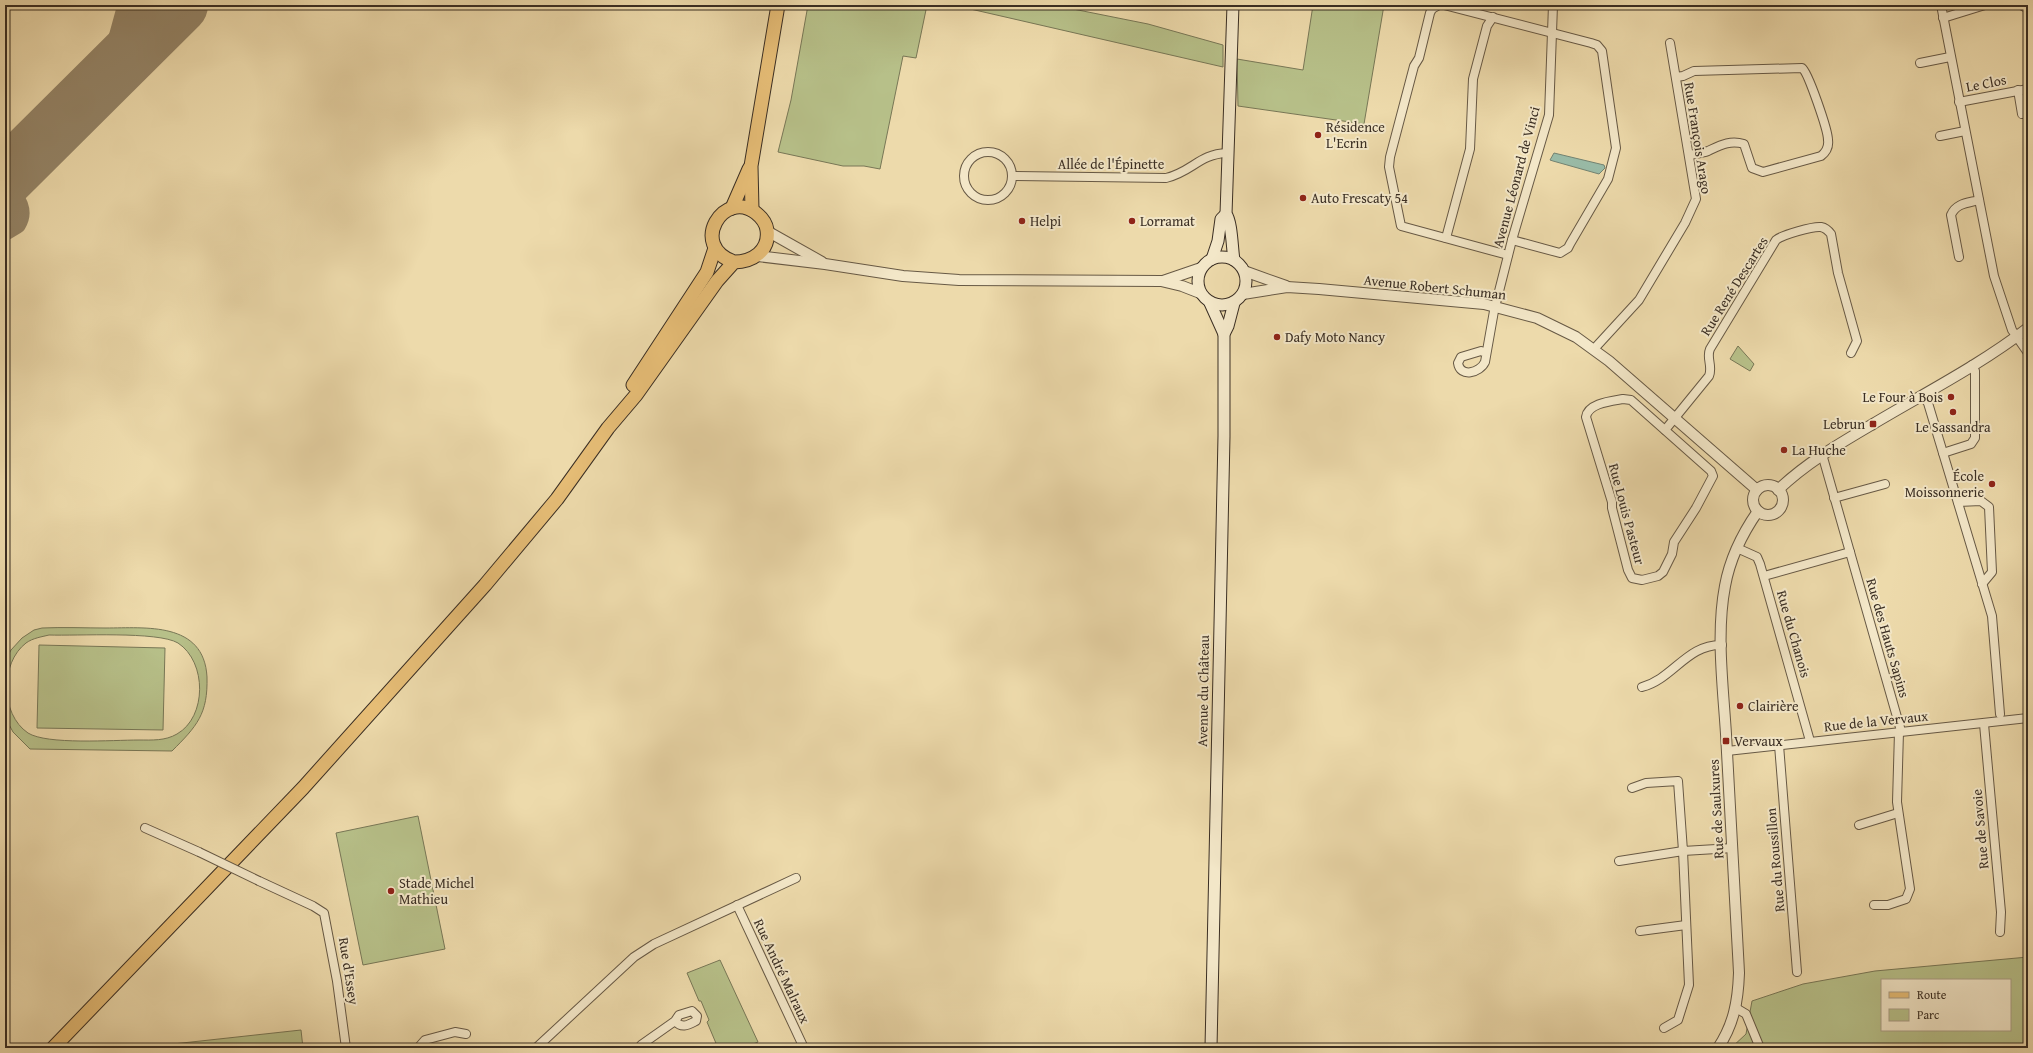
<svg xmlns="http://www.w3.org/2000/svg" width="2033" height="1053" font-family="'Gentium Book Plus',serif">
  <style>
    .green { fill: #b7c089; stroke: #787756; fill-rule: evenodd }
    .water { fill: #99bba7; stroke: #738372 }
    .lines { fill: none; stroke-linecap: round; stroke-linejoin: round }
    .taxiway { stroke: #948467; stroke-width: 23 }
    .runway { stroke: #948467; stroke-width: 58 }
    .minor-casing { stroke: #675945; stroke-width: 10 }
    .tertiary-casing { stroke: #675945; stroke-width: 12 }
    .secondary-casing { stroke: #3a2e23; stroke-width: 13 }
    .primary-casing { stroke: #3a2e23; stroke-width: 15 }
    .minor { stroke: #f3e7c8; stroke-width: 8 }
    .tertiary { stroke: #f3e7c8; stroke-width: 10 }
    .secondary { stroke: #f3e7c8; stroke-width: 11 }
    .primary { stroke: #e6bd76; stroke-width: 13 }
    .minor-bridge-casing { stroke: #675945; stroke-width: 10; stroke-linecap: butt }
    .minor-bridge { stroke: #f3e7c8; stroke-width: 8 }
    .poi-dot { fill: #8f2418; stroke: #f3e7c8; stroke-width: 1.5 }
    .labels { text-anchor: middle; stroke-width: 4; stroke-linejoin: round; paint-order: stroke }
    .street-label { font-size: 14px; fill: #3a2e23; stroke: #f3e7c8 }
    .poi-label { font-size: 14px; fill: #3a2e23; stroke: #f3e7c8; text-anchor: start }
  </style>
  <rect width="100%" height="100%" fill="#eddaab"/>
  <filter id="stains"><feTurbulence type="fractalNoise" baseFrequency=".005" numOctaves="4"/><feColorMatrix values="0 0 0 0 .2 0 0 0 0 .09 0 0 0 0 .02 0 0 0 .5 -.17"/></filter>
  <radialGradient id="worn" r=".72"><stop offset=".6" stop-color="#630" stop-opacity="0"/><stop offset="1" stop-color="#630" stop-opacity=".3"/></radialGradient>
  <g class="green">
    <path d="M808,5H927L916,58L903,56L880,169L864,166H843L778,152L791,100Z"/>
    <path d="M953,5H1053L1148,24L1223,45V67Z"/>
    <path d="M1313,5H1384L1364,124L1238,106L1237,59L1303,70Z"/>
    <path d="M1738,346L1754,364L1750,371L1730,359Z"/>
    <path d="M42,628C63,627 85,628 106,628C145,628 204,621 207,677C208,714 197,726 172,751L30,749L13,732L5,717V661L11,650L22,638L34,630ZM49,635C76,636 158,631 178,643C207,662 207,717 177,734C165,741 152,740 139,740C113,740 47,745 28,733C0,714 0,663 26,643C33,638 41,637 49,635Z"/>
    <path d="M39,645L165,648L163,730L37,728Z"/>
    <path d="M418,816L445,949L363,965L336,833Z"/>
    <path d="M2028,957V1048H1731L1746,1034L1752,1001L1803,984L1875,971ZM1882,980H2010V1030H1882Z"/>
    <path d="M720,960L758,1042L743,1048H718L707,1022L709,1020L701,1001H699L687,973Z"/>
    <path d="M301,1030L303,1048H173V1044Z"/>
  </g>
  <path class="water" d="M1554,153L1604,165L1605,168L1599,174L1553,161L1550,160Z"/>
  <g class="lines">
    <g class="taxiway">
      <path d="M147,37C163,32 177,24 177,5"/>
      <path d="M110,74L129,5"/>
      <path d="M5,192C16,199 22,212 15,223L5,229"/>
    </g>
    <path class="runway" d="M5,178L179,5"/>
    <defs>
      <g id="minor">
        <path d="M1439,5L1432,9L1430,13L1419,58L1414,66L1390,157L1389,167L1401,226L1508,255"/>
        <path d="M1444,5L1591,43L1597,45L1602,51L1616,148L1608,179L1570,244L1568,248L1560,253L1512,240"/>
        <path d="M1941,5L1994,276L2012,330L2028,353"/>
        <path d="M2021,5L2028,9"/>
        <path d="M1943,18L1985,5"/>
        <path d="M1920,63L1950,57"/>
        <path d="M1676,77L1683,76L1694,71L1802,68C1808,72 1828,130 1828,140C1829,147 1826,152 1821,156L1763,172L1752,168L1744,144C1730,140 1721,145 1708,151C1703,153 1695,154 1689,155"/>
        <path d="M2018,90L2022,114"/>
        <path d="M1959,102L2028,89"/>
        <path d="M1940,136L1965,131"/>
        <circle cx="988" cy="176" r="24"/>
        <path d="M1012,176L1166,178C1192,172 1199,154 1227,153"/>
        <path d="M1446,238L1470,149L1473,79L1487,26L1493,17"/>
        <path d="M1959,257L1951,215C1956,203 1968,203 1979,200"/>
        <path d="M1594,349L1639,300L1685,223L1696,199L1670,43"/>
        <path d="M1486,353L1481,351L1461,357L1458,363C1460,378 1480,373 1485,362L1494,311L1512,240L1549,115L1553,5"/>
        <path d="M1922,395L1928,403L1992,616L2000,714"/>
        <path d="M1623,399L1631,400L1711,471L1713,476L1696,508L1674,542L1672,554L1663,572L1658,576L1642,580L1632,578L1628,570L1612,508V502L1586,417C1588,403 1612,401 1623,399Z"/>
        <path d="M1665,430L1709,376C1713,366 1706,358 1710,349L1776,240C1782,235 1813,226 1821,227C1826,228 1828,230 1831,234L1838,273L1857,341L1851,353"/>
        <path d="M1943,453L1971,444L1975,438V371L1972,365"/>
        <path d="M1822,454L1901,731"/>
        <path d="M1834,498L1885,484"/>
        <path d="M1958,502L1981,501L1989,507L1992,572L1982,584"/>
        <path d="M1737,548L1757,557L1760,564L1810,741"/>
        <path d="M1764,576L1850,552"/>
        <path d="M1642,687C1673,679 1687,644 1722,645"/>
        <path d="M1984,724L2001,912L2000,932"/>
        <path d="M1779,745L1797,972"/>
        <path d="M1727,751L2028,718"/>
        <path d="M1632,788L1646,783L1678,781L1683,851L1733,848"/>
        <path d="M1859,825L1898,813"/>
        <path d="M145,828L199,852"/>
        <path d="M1619,861L1683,851L1689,985L1678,1020L1664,1028"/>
        <path d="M259,881L313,906L324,913L337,981L346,1048"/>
        <path d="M737,905L804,1048"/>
        <path d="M1874,905H1888L1906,899L1910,889L1897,802L1899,732"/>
        <path d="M1640,931L1686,925"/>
        <path d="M1736,1008L1746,1014L1760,1048"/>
        <path d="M418,1048L425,1040L455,1032L466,1034"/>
        <path d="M536,1048L634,957L654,944L796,878"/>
        <path d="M643,1048L641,1045L675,1021L679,1015L692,1011L697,1016L696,1021C688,1025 682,1029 675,1021"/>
      </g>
      <g id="tertiary">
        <path d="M767,231L822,262"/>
        <path d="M757,256L825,264L903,276L959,280L1161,281L1182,286L1200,293"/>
        <path d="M1244,271L1286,286"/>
        <path d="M1163,281L1201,268"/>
        <path d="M1243,294L1287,287L1319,289L1484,304L1537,318L1576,337L1609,361L1757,490"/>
        <circle cx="1768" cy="500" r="15"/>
        <path d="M1778,490C1806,463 1839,444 1873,424C1925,393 1980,365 2028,328"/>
        <path d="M1718,1048C1734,1024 1738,1001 1739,973C1735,893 1730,813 1726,734C1723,686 1716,633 1725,586C1730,558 1742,534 1758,511"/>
      </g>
      <g id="secondary">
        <path d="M1233,5L1226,214C1232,222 1232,248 1234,260"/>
        <circle cx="1222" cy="281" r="24"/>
        <path d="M1212,259L1218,241L1221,219L1226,214"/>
        <path d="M1210,303L1224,334"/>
        <path d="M1211,1048L1224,436V334L1228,326L1234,303"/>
      </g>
      <g id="primary">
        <path d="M732,208L749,169"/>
        <path d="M752,210L751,166L778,5"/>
        <path d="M633,385L707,272L715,248"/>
        <path d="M53,1048L303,788L485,585L557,499L608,428L636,395L717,281L734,262C752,262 770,251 767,230C766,223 761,217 756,213C724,188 688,246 734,262"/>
      </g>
    </defs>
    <use href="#minor" class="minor-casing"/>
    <use href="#tertiary" class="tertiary-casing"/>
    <use href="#secondary" class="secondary-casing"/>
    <use href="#primary" class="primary-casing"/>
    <use href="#minor" class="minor"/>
    <use href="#tertiary" class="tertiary"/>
    <use href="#secondary" class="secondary"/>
    <use href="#primary" class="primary"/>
    <defs>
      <path id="minor-bridge" d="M199,852L259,881"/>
    </defs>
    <use href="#minor-bridge" class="minor-bridge-casing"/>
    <use href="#minor-bridge" class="minor-bridge"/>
  </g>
  <g class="poi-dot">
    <circle cx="1318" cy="135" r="4"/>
    <circle cx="1303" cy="198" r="4"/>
    <circle cx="1022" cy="221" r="4"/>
    <circle cx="1132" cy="221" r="4"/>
    <circle cx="1277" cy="337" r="4"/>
    <circle cx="1951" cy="397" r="4"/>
    <circle cx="1953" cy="412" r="4"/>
    <rect x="1869" y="420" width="8" height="8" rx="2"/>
    <circle cx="1784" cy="450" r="4"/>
    <circle cx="1992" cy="484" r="4"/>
    <circle cx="1740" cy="706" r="4"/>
    <rect x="1722" y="737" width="8" height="8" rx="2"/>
    <circle cx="391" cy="891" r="4"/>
  </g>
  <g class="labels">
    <g class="street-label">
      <text transform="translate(1986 83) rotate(-11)" y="5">Le Clos</text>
      <text transform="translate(1698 138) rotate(81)" y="5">Rue François Arago</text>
      <text x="1111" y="169">Allée de l'Épinette</text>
      <text transform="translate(1516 177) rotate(-75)" y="5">Avenue Léonard de Vinci</text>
      <text transform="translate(1734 286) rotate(-58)" y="5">Rue René Descartes</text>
      <text transform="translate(1435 287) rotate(6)" y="5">Avenue Robert Schuman</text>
      <text transform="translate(1627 514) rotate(75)" y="5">Rue Louis Pasteur</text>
      <text transform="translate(1794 634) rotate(74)" y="5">Rue du Chanois</text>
      <text transform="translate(1888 638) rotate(74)" y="5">Rue des Hauts Sapins</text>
      <text transform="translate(1203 691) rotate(-89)" y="5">Avenue du Château</text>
      <text transform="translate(1876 721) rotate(-6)" y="5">Rue de la Vervaux</text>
      <text transform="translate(1716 809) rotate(-93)" y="5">Rue de Saulxures</text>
      <text transform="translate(1980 829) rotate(-95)" y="5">Rue de Savoie</text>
      <text transform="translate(1775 860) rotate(-95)" y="5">Rue du Roussillon</text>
      <text transform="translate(349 971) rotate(81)" y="5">Rue d'Essey</text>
      <text transform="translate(782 971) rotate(65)" y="5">Rue André Malraux</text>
    </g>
    <g class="poi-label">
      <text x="1326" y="132">Résidence<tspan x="1326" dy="16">L'Ecrin</tspan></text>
      <text x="1311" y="203">Auto Frescaty 54</text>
      <text x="1030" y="226">Helpi</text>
      <text x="1140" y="226">Lorramat</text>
      <text x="1285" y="342">Dafy Moto Nancy</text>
      <text x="1943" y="402" text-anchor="end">Le Four à Bois</text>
      <text x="1865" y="429" text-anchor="end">Lebrun</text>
      <text x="1953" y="432" text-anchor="middle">Le Sassandra</text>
      <text x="1792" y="455">La Huche</text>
      <text x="1984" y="481" text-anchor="end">École<tspan x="1984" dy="16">Moissonnerie</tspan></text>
      <text x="1748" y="711">Clairière</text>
      <text x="1734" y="746">Vervaux</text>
      <text x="399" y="888">Stade Michel<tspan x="399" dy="16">Mathieu</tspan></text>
    </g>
  </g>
  <rect width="2033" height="1053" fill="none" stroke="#eddaab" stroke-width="20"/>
  <rect x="6" y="6" width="2021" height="1041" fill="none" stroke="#3a2e23" stroke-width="2"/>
  <rect x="10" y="10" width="2013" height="1033" fill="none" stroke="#3a2e23"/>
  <rect x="1881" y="979" width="130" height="52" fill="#f3e7c8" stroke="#a99d86"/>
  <rect x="1889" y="992" width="20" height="6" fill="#e6bd76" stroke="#a99d86"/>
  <text x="1917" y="999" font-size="12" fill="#3a2e23">Route</text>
  <rect x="1889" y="1009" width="20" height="12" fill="#b7c089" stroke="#a99d86"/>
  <text x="1917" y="1019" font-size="12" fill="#3a2e23">Parc</text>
  <rect width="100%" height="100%" filter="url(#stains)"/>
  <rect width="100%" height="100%" fill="url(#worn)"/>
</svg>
